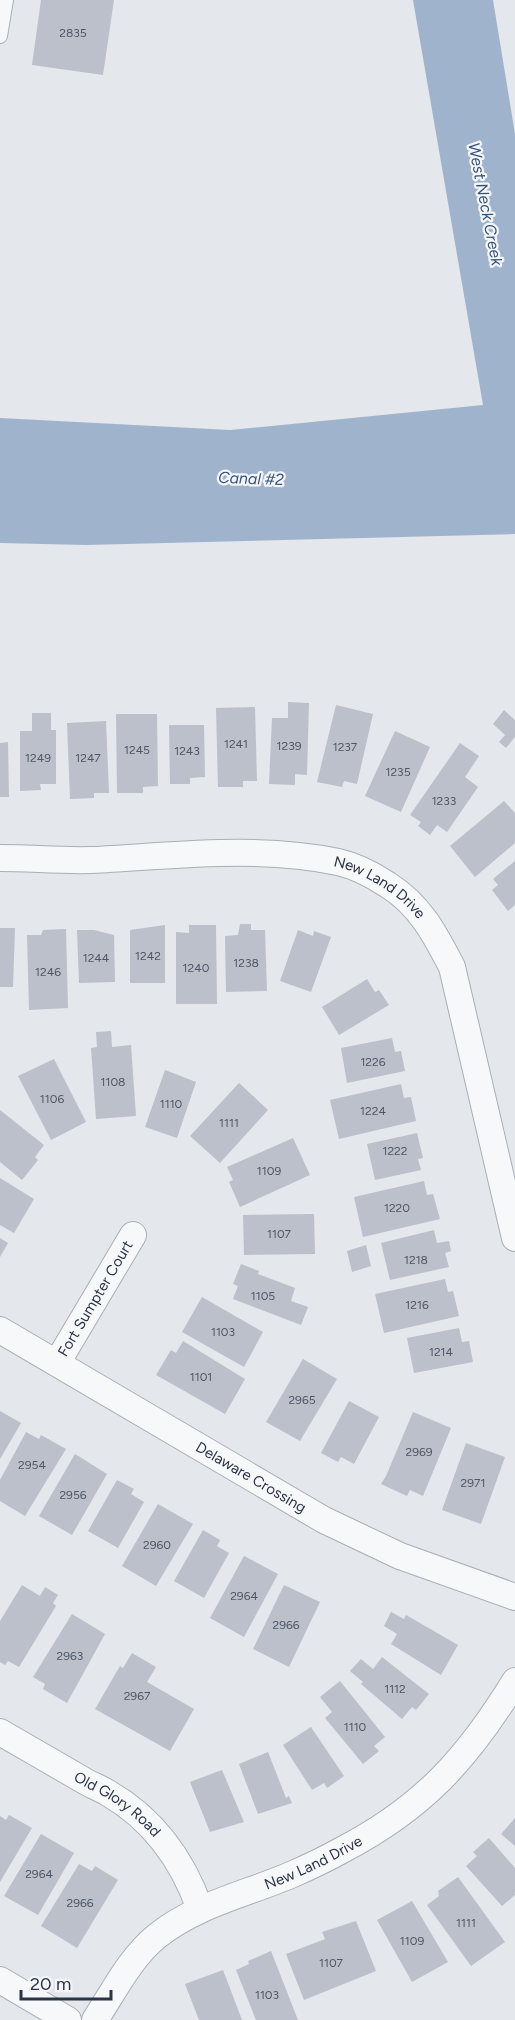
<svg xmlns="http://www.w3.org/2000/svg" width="515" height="2020" font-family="Figtree,sans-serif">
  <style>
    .water { fill: #9fb4cc }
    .building { fill: #bbc0ca }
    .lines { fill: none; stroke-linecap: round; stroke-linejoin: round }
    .service-casing { stroke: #a9aeb7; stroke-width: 16 }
    .minor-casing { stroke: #a9aeb7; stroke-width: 28 }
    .service { stroke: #f7f8fa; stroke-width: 14 }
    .minor { stroke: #f7f8fa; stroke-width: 26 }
    .labels { text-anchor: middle; stroke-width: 4.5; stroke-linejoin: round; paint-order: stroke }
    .number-label { font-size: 12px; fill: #4f5766 }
    .street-label { font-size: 15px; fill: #2b3445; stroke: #f4f6f9 }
    .water-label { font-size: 16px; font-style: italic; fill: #34527a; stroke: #f4f6f9 }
  </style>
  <rect width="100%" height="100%" fill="#e4e7ec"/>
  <path class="water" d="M413,0H493L515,134V534L86,545L0,543V418L230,430L483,405Z"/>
  <g class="building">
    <path d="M41,0H114L103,75L32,65Z"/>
    <path d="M288,702L309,703L307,775L295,774V785L269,784L272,718H288Z"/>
    <path d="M336,705L373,714L357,784L344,781L342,787L317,782Z"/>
    <path d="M255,707L257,781H243V787H218L216,708Z"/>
    <path d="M504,710L515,720V737L506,748L499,742L505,735L493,724Z"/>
    <path d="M32,713H51V730H56V784H40L41,790L20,791V731H32Z"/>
    <path d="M116,714H157L158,786L143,787V793H117Z"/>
    <path d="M106,721L109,793H94V798L70,799L67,723Z"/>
    <path d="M169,725H204L205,777L190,778V784H170Z"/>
    <path d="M395,731L430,747L401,812L365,796Z"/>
    <path d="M8,742L9,797H0V743Z"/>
    <path d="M460,743L479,756L465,777L478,787L447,832L437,825L430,835L418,826L421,822L410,815Z"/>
    <path d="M504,801L515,813V843L475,877L450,846Z"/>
    <path d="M515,861V905L508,911L492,890L498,885L493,879Z"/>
    <path d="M240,924H251V930H265L267,991L226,992L225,936L238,935Z"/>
    <path d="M165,925V983H130V930Z"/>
    <path d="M189,925H216L217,1004H176V932L189,933Z"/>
    <path d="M0,928H15L13,987H0Z"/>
    <path d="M66,929L68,1008L29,1010L27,935H41L43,930Z"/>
    <path d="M77,930H94L114,935L115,982L79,983Z"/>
    <path d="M298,930L313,936L314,931L331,937L311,992L280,981Z"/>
    <path d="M367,979L375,992L379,990L389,1005L339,1035L322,1007Z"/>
    <path d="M111,1031L112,1047L131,1045L136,1116L96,1119L91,1048L97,1047L96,1032Z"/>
    <path d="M392,1038L395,1052L401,1051L405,1071L347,1083L341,1048Z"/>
    <path d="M54,1059L86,1122L51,1140L18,1076Z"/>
    <path d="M165,1070L196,1082L177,1138L145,1127Z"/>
    <path d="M239,1083L268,1110L220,1163L190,1136Z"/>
    <path d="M401,1084L404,1098L411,1097L416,1121L339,1139L330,1100Z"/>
    <path d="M0,1110L44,1145L35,1157L38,1160L22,1180L0,1162Z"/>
    <path d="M417,1133L423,1158L418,1159L421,1170L375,1180L367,1144Z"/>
    <path d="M293,1138L310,1175L240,1207L229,1182L233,1180L227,1167Z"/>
    <path d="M0,1178L34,1199L14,1233L0,1225Z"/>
    <path d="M424,1181L427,1195L433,1194L440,1219L363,1237L354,1197Z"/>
    <path d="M314,1214L315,1254L244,1255L243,1215Z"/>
    <path d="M434,1230L437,1243L449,1241L451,1251L445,1253L449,1267L390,1280L381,1243Z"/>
    <path d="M0,1238L8,1243L0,1257Z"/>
    <path d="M366,1245L371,1266L352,1272L347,1251Z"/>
    <path d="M241,1264L259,1271L258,1274L295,1288L291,1301L308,1307L301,1325L233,1299L238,1286L233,1284Z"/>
    <path d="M445,1279L448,1292L453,1291L459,1316L384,1333L375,1294Z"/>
    <path d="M202,1297L263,1332L244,1367L182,1332Z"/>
    <path d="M459,1328L462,1342L469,1341L473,1362L414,1373L407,1338Z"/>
    <path d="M183,1341L245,1379L225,1414L156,1375L171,1350L176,1353Z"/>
    <path d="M303,1359L337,1379L300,1441L266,1422Z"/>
    <path d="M349,1401L379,1417L354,1464L341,1457L338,1462L321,1453Z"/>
    <path d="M0,1411L21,1423L0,1459Z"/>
    <path d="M413,1412L451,1428L423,1496L410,1490L407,1496L381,1484L386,1476Z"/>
    <path d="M26,1432L39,1439L41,1435L66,1449L25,1516L0,1501V1480Z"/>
    <path d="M466,1443L505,1457L481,1524L442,1510Z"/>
    <path d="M75,1454L107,1474L72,1535L39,1516Z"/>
    <path d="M117,1480L134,1489L131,1494L144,1502L118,1548L88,1531Z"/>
    <path d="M158,1504L193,1524L156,1586L122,1566Z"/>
    <path d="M203,1530L220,1540L217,1546L229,1553L204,1598L174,1581Z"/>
    <path d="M244,1556L278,1574L244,1637L210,1618Z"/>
    <path d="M22,1585L40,1596L45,1587L58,1595L53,1603L56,1606L19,1667L8,1661L5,1665L0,1662V1621Z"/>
    <path d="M284,1585L320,1602L289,1667L253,1649Z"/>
    <path d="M391,1612L404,1619L406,1615L458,1645L441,1675L391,1644L397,1634L384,1626Z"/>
    <path d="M72,1614L105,1634L67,1703L43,1689L45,1684L33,1677Z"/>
    <path d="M132,1653L156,1667L147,1682L194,1709L170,1751L95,1709L120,1666L123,1668Z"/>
    <path d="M382,1657L429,1694L416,1710L412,1707L402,1719L361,1684L363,1682L350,1671L361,1659L373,1669Z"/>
    <path d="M340,1681L385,1737L374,1746L379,1751L363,1764L325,1718L332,1712L320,1697Z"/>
    <path d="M311,1727L344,1776L327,1788L324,1783L312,1790L283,1745Z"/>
    <path d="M268,1752L286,1798L289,1796L292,1803L258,1814L239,1764Z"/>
    <path d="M222,1770L244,1822L210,1832L190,1782Z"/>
    <path d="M9,1815L32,1828L0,1882V1816L6,1820Z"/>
    <path d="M515,1818V1846L501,1834Z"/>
    <path d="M41,1834L74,1853L38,1915L4,1896Z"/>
    <path d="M489,1838L515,1868V1895L502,1906L466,1866L477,1856L473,1852Z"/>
    <path d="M79,1864L92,1871L95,1866L118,1880L77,1948L41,1926Z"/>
    <path d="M458,1877L505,1942L471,1966L427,1905L439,1896L438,1891Z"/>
    <path d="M412,1901L448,1962L412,1982L377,1920Z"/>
    <path d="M356,1921L376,1971L304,2000L286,1954L325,1939L322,1932Z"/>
    <path d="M271,1951L298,2020H256L236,1970L249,1964L248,1961Z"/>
    <path d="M223,1970L242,2020H199L185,1984Z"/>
  </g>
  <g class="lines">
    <defs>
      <path id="service" d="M0,36L6,0"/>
      <g id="minor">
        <path id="s1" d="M0,858C30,858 61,861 92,860C173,856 258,845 338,862C356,866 373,875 388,885C420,905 435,934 452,967L515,1238"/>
        <path id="s2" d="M0,1330L324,1520L400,1556L515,1597"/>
        <path id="s3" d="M57,1363L133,1235"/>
        <path id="s4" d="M0,1732C28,1748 55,1764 83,1780C91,1785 100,1788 108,1793C153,1819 183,1861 200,1909"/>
        <path d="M0,1980L68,2020"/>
        <path id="s5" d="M95,2020C114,1991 130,1958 157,1936C197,1904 247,1894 293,1874C309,1867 326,1859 342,1850C423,1808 468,1758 515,1681"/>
      </g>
    </defs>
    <use href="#service" class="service-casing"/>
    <use href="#minor" class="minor-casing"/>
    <use href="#service" class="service"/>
    <use href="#minor" class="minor"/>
  </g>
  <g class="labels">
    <g class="number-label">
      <text x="73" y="37">2835</text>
      <text x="236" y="748">1241</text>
      <text x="289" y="750">1239</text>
      <text x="345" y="751">1237</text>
      <text x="137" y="754">1245</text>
      <text x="187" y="755">1243</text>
      <text x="38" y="762">1249</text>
      <text x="88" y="762">1247</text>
      <text x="398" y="776">1235</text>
      <text x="444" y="805">1233</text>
      <text x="148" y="960">1242</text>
      <text x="96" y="962">1244</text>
      <text x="246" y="967">1238</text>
      <text x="196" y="972">1240</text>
      <text x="48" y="976">1246</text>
      <text x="373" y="1066">1226</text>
      <text x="113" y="1086">1108</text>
      <text x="52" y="1103">1106</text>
      <text x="171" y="1108">1110</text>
      <text x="373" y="1115">1224</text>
      <text x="229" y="1127">1111</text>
      <text x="395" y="1155">1222</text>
      <text x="269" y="1175">1109</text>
      <text x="397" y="1212">1220</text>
      <text x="279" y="1238">1107</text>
      <text x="416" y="1264">1218</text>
      <text x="263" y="1300">1105</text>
      <text x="417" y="1309">1216</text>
      <text x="223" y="1336">1103</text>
      <text x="441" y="1356">1214</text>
      <text x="201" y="1381">1101</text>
      <text x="302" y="1404">2965</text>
      <text x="419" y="1456">2969</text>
      <text x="32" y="1469">2954</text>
      <text x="473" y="1487">2971</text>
      <text x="73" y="1499">2956</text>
      <text x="157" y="1549">2960</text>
      <text x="244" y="1600">2964</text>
      <text x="286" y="1629">2966</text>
      <text x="70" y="1660">2963</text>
      <text x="395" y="1693">1112</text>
      <text x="137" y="1700">2967</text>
      <text x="355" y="1731">1110</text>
      <text x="39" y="1878">2964</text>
      <text x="80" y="1907">2966</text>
      <text x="466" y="1927">1111</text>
      <text x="412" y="1945">1109</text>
      <text x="331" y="1967">1107</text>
      <text x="267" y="1999">1103</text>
    </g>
    <g class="street-label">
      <text dy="5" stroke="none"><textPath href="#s1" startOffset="388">New Land Drive</textPath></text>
      <text dy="5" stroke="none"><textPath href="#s3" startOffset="75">Fort Sumpter Court</textPath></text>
      <text dy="5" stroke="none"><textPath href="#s2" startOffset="291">Delaware Crossing</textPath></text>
      <text dy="5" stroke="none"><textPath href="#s4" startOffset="138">Old Glory Road</textPath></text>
      <text dy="5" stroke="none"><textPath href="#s5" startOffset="278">New Land Drive</textPath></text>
    </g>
    <g class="water-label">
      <text transform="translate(486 204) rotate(79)" y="6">West Neck Creek</text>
      <text transform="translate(251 478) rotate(2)" y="6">Canal #2</text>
    </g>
  </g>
  <path d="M21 1990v9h90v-9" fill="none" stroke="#2b3445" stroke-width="3"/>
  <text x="30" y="1990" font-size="18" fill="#2b3445" stroke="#f4f6f9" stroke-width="4.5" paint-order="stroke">20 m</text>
</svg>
